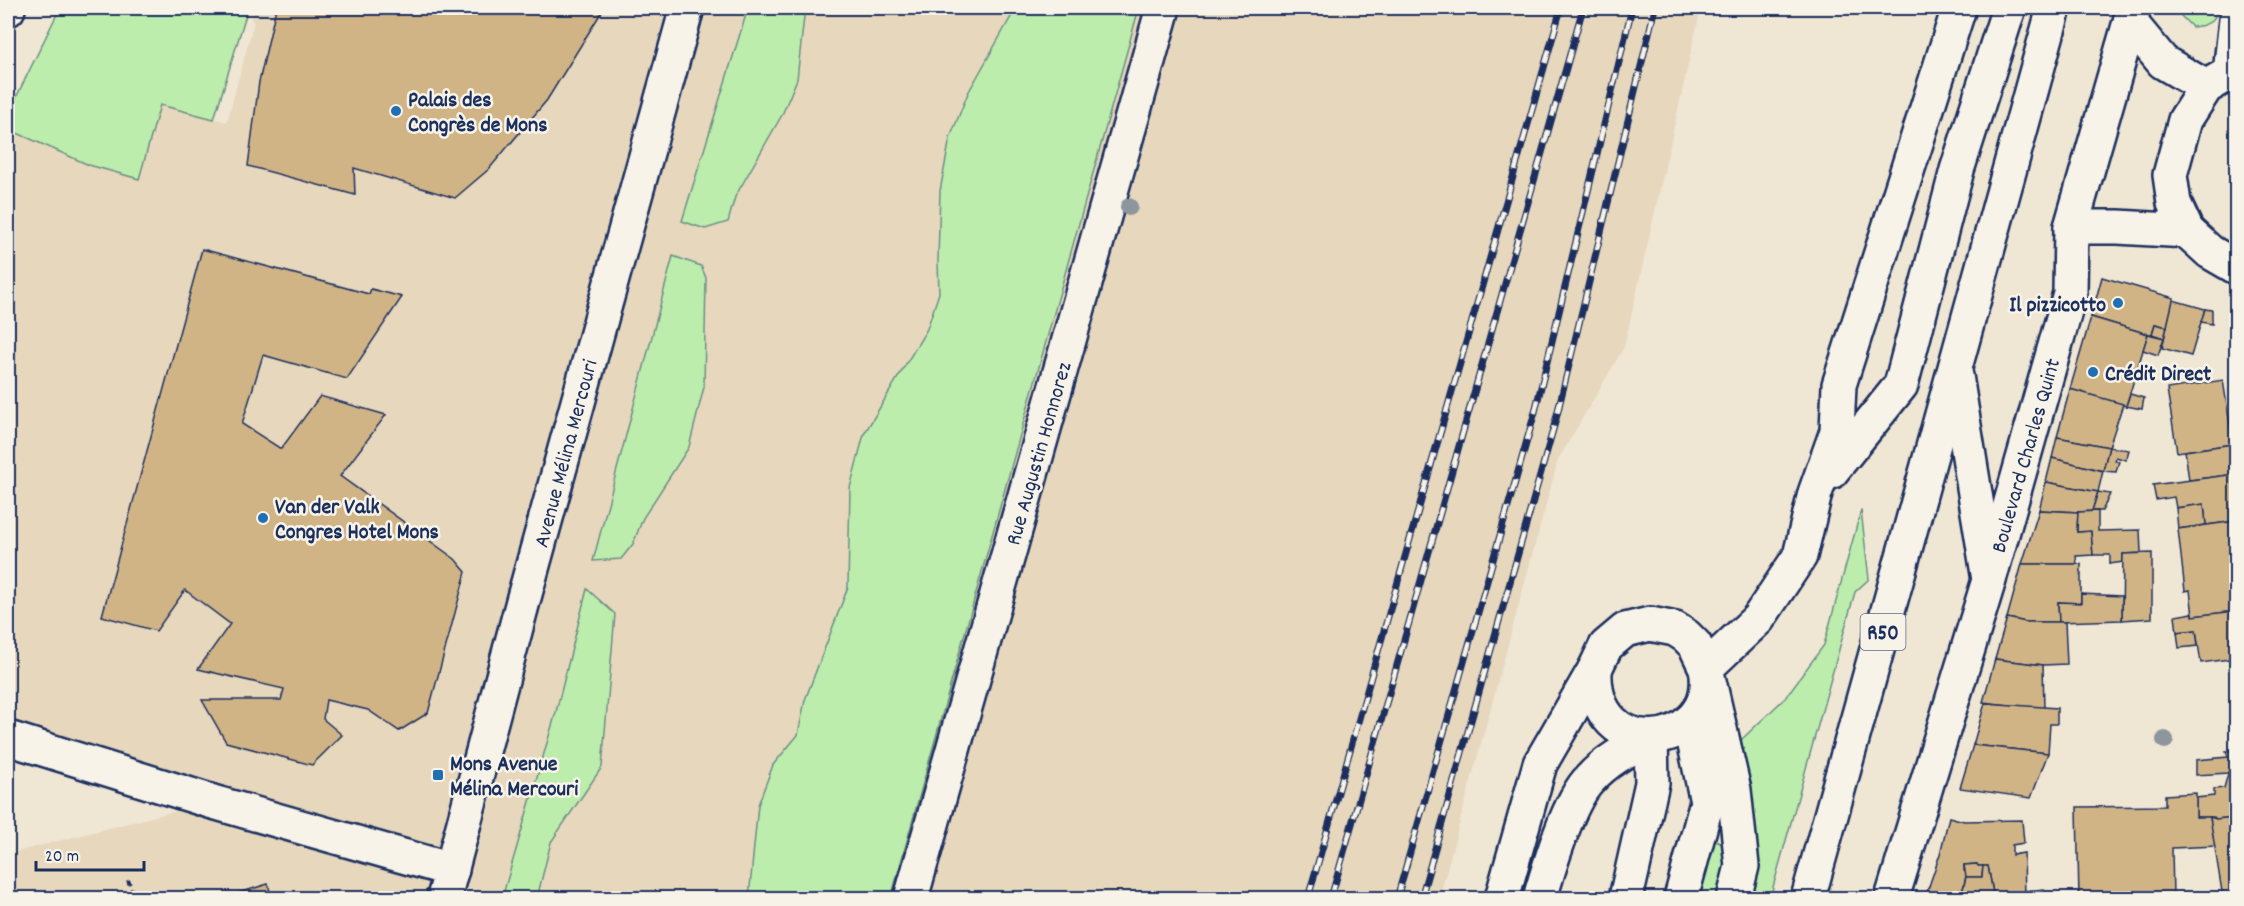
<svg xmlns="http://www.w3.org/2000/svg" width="2244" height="906" font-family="Dekko,sans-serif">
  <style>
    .built { fill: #e6d7bd }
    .green { fill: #bcedac; stroke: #6c8e85; stroke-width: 1.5 }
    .building { fill: #d1b486; stroke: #1b2f5e; stroke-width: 1.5; fill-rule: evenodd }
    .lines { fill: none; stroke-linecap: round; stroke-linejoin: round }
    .minor-casing { stroke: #1b2f5e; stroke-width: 38 }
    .highway-casing { stroke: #1b2f5e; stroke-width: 38 }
    .path { stroke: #1b2f5e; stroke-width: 4; stroke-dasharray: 4.5 4.5; stroke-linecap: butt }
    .minor { stroke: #f7f3e8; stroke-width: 33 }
    .highway { stroke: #f7f3e8; stroke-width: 33 }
    .rail-casing { stroke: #1b2f5e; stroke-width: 7 }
    .rail { stroke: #f7f3e8; stroke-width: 4.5; stroke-dasharray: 14; stroke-linecap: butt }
    .tree { fill: #8c969c }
    .poi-dot { fill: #1f6fb2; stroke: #f7f3e8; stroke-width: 2 }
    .labels { text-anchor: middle; stroke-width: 5; stroke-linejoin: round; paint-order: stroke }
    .shield { fill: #f7f3e8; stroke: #5d6a87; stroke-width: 1.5 }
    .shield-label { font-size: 21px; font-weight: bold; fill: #1b2f5e }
    .poi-label { font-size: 22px; font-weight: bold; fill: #1b2f5e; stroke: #f7f3e8; text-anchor: start }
    .street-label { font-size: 22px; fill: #1b2f5e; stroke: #f7f3e8 }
  </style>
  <rect width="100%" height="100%" fill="#efe6d4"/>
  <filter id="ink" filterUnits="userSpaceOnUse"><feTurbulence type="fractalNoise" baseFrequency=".0167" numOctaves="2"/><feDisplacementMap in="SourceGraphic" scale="12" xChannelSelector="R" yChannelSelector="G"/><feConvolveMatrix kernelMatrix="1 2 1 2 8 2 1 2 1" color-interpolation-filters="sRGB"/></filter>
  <g filter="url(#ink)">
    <g class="built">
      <path d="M254,8H687L444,898H8V854L211,802L8,738V129L89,165L139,179L160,104L227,122L254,22L251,19Z"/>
      <path d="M690,8H1701L1624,347L1558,460L1439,898H453Z"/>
    </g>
    <g class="green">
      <path d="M60,8H248L214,119L160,105L139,179L89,165L8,129V114Z"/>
      <path d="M748,8H805L797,79L782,115L735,197L728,222L705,229L682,221Z"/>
      <path d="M1016,8H1139L891,898H749L758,805L773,765L798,735L805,700L848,587L850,488L864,434L927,329L939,293L938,260L940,191L950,138L968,93Z"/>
      <path d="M2181,8H2219C2215,22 2206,26 2192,27L2181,16Z"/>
      <path d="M673,256L701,266L706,278L704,387L689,447L643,518L633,544L621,559L593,561Z"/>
      <path d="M1861,510L1869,579L1855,592L1770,898H1750L1755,880L1741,740L1785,698L1824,645Z"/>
      <path d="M587,589L615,614L602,767L551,842L537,898H502L556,712Z"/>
      <path d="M1714,839L1722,843L1727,852L1717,898H1697Z"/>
    </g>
    <g class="building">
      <path d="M276,8H604L547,100L489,169L455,198L354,168L355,195L248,166L259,82Z"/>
      <path d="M202,249L369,294L371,289L402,297L347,379L263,355L242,424L281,449L320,396L386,415L340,476L455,559L466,572L428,713L399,731L368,710L326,700L323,719L342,735L312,765L226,742L202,700H281L284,689L198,669L230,624L185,590L156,631L102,616Z"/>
      <path d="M2102,277L2174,298L2167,327L2155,324L2152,334H2148L2091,317Z"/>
      <path d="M2173,300L2205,309L2191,356L2162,348Z"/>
      <path d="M2205,309L2212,310V324L2201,322Z"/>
      <path d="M2091,317L2148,334L2126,406L2070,389Z"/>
      <path d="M2155,324L2167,327L2164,338L2152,334Z"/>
      <path d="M2148,334L2164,338L2158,355L2143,350Z"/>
      <path d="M2223,380L2233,444L2177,452L2167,389Z"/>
      <path d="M2070,389L2123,404L2109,447L2057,437Z"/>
      <path d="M2130,394L2144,398L2142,409L2126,406Z"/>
      <path d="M2057,437L2109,447L2103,471L2052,458Z"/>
      <path d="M2233,444L2236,454V474L2189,480L2185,451Z"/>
      <path d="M2109,447L2129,450L2126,460L2116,457L2115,461H2119L2116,472L2103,471Z"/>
      <path d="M2052,458L2103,471L2098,492L2046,482Z"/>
      <path d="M2236,474V521L2206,525L2204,504L2176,508L2174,497L2156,500L2153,485Z"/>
      <path d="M2046,482L2098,492L2092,511L2078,512L2039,510Z"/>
      <path d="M2098,492L2110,494L2102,511H2092Z"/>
      <path d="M2204,504L2206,525L2178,529L2176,508Z"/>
      <path d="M2039,510L2078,512L2077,532L2091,531L2093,555L2076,556L2077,564H2022Z"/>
      <path d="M2098,511V531L2140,530L2141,553L2123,554V562L2110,564V555H2093L2091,531L2077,532L2078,512Z"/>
      <path d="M2236,521V611L2193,616L2190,590L2185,591L2178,529Z"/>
      <path d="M2152,553V618L2122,620L2123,554Z"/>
      <path d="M2022,564H2081V603L2058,602L2059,622H2026L2007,618Z"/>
      <path d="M2081,594L2122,596V620L2059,622L2058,602L2081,603Z"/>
      <path d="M2236,611V658L2201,663L2196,630L2177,632L2175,616L2193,613V616Z"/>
      <path d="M2007,618L2026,622H2065L2067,664L2043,665L1995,659Z"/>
      <path d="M2196,630L2198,646L2179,648L2177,632Z"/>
      <path d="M1995,659L2043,665L2044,709L1983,702Z"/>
      <path d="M1985,703L2057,708V724H2050L2048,753L1973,745Z"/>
      <path d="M1973,745L2048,753L2031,798L1960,788Z"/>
      <path d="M2236,750V770H2229L2228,773L2196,775V760L2228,757L2226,751Z"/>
      <path d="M2229,770H2236V817L2216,819L2214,817H2196V798L2214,796V789L2224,788Z"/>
      <path d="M2196,793V817H2210L2216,846L2172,848L2173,898H2079L2077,807L2165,806V795Z"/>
      <path d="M1949,817L1964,821L2022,820L2024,843L2012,845V855L2024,853L2025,898H1925L1940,854ZM1977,864L1978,866H1988L1993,893L1965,896L1963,889L1967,872L1964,871V865Z"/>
      <path d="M2210,817L2216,819L2236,817V898H2223Z"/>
      <path d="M1977,864L1978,866H1983L1982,877H1966L1964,865Z"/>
      <path d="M1983,866H1988L1993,893L1965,896L1963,889L1966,877H1982Z"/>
      <path d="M268,884L272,898H222Z"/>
      <path d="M2044,889V898H2025L2024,891Z"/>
    </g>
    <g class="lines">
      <defs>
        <g id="minor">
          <path d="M8,9V8"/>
          <path d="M2130,22L2163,62L2206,87"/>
          <path d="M2230,73L2236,20"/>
          <path d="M2236,75L2230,73L2206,87L2185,120L2170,175L2174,203L2187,231L2210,252L2236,267"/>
          <path d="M2071,227H2118L2187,231"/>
          <path d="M1831,472L1901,385L1957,170L2009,8"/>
          <path d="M1706,668L1758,619L1800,556L1815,493L1837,431L1839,385L1959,8"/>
          <path d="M1595,669C1591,766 1714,750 1707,675"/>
          <path d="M8,738L213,802L452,870"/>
          <path d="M444,898L523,601L687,8"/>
          <path d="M911,898L1163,8"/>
          <path d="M1502,898L1540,764L1595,669L1606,646L1625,630L1650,624L1675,629L1686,636L1695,645L1706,668L1734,790L1742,866L1734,898"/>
          <path d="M1540,898C1549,867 1568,801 1590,779C1607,760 1629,749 1651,737"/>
          <path d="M1626,898L1652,783L1651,737"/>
          <path d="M1681,898L1707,802L1690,721"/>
          <path d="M1892,898L1989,580L2070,293L2071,227L2134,8"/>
        </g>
        <g id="highway">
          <path d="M1956,376L1989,580"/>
          <path d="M1808,898C1892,602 1971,304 2054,8"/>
        </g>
      </defs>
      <use href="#minor" class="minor-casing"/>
      <use href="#highway" class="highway-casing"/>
      <path class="path" d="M128,880L135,898"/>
      <use href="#minor" class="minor"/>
      <use href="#highway" class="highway"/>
      <defs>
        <g id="rail">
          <path d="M1308,898L1561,8"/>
          <path d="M1331,898L1583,8"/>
          <path d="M1397,898L1535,412L1632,8"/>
          <path d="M1421,898L1556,419L1655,8"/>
        </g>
      </defs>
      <use href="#rail" class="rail-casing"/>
      <use href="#rail" class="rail"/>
    </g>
    <g class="tree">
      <circle cx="1129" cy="207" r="9"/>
      <circle cx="2165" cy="740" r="9"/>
    </g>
  </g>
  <g class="poi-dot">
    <circle cx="396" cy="111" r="6"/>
    <circle cx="2118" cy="303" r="6"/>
    <circle cx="2093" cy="372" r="6"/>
    <circle cx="263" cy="518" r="6"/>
    <rect x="432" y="769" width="12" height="12" rx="3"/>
  </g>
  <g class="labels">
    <rect class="shield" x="1860.5" y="614" width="45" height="36" rx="4.5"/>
    <g class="shield-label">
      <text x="1883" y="639">R50</text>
    </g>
    <g class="poi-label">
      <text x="408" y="106">Palais des<tspan x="408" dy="25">Congrès de Mons</tspan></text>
      <text x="2106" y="311" text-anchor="end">Il pizzicotto</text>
      <text x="2105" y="380">Crédit Direct</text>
      <text x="275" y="513">Van der Valk<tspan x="275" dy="25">Congres Hotel Mons</tspan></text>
      <text x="450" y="770">Mons Avenue<tspan x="450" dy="25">Mélina Mercouri</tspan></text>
    </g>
    <g class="street-label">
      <text transform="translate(564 453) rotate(-75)" y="8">Avenue Mélina Mercouri</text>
      <text transform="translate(1037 453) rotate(-74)" y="8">Rue Augustin Honnorez</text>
      <text transform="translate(2024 455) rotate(-74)" y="8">Boulevard Charles Quint</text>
    </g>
  </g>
  <rect width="2244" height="906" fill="none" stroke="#f7f3e8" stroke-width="30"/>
  <rect x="15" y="15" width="2214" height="876" fill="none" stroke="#1b2f5e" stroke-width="2" filter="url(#ink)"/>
  <path d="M36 861v9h108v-9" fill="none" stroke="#1b2f5e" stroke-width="3"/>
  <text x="45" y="861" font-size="18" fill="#1b2f5e" stroke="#f7f3e8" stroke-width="4.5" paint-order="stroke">20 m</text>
</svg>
